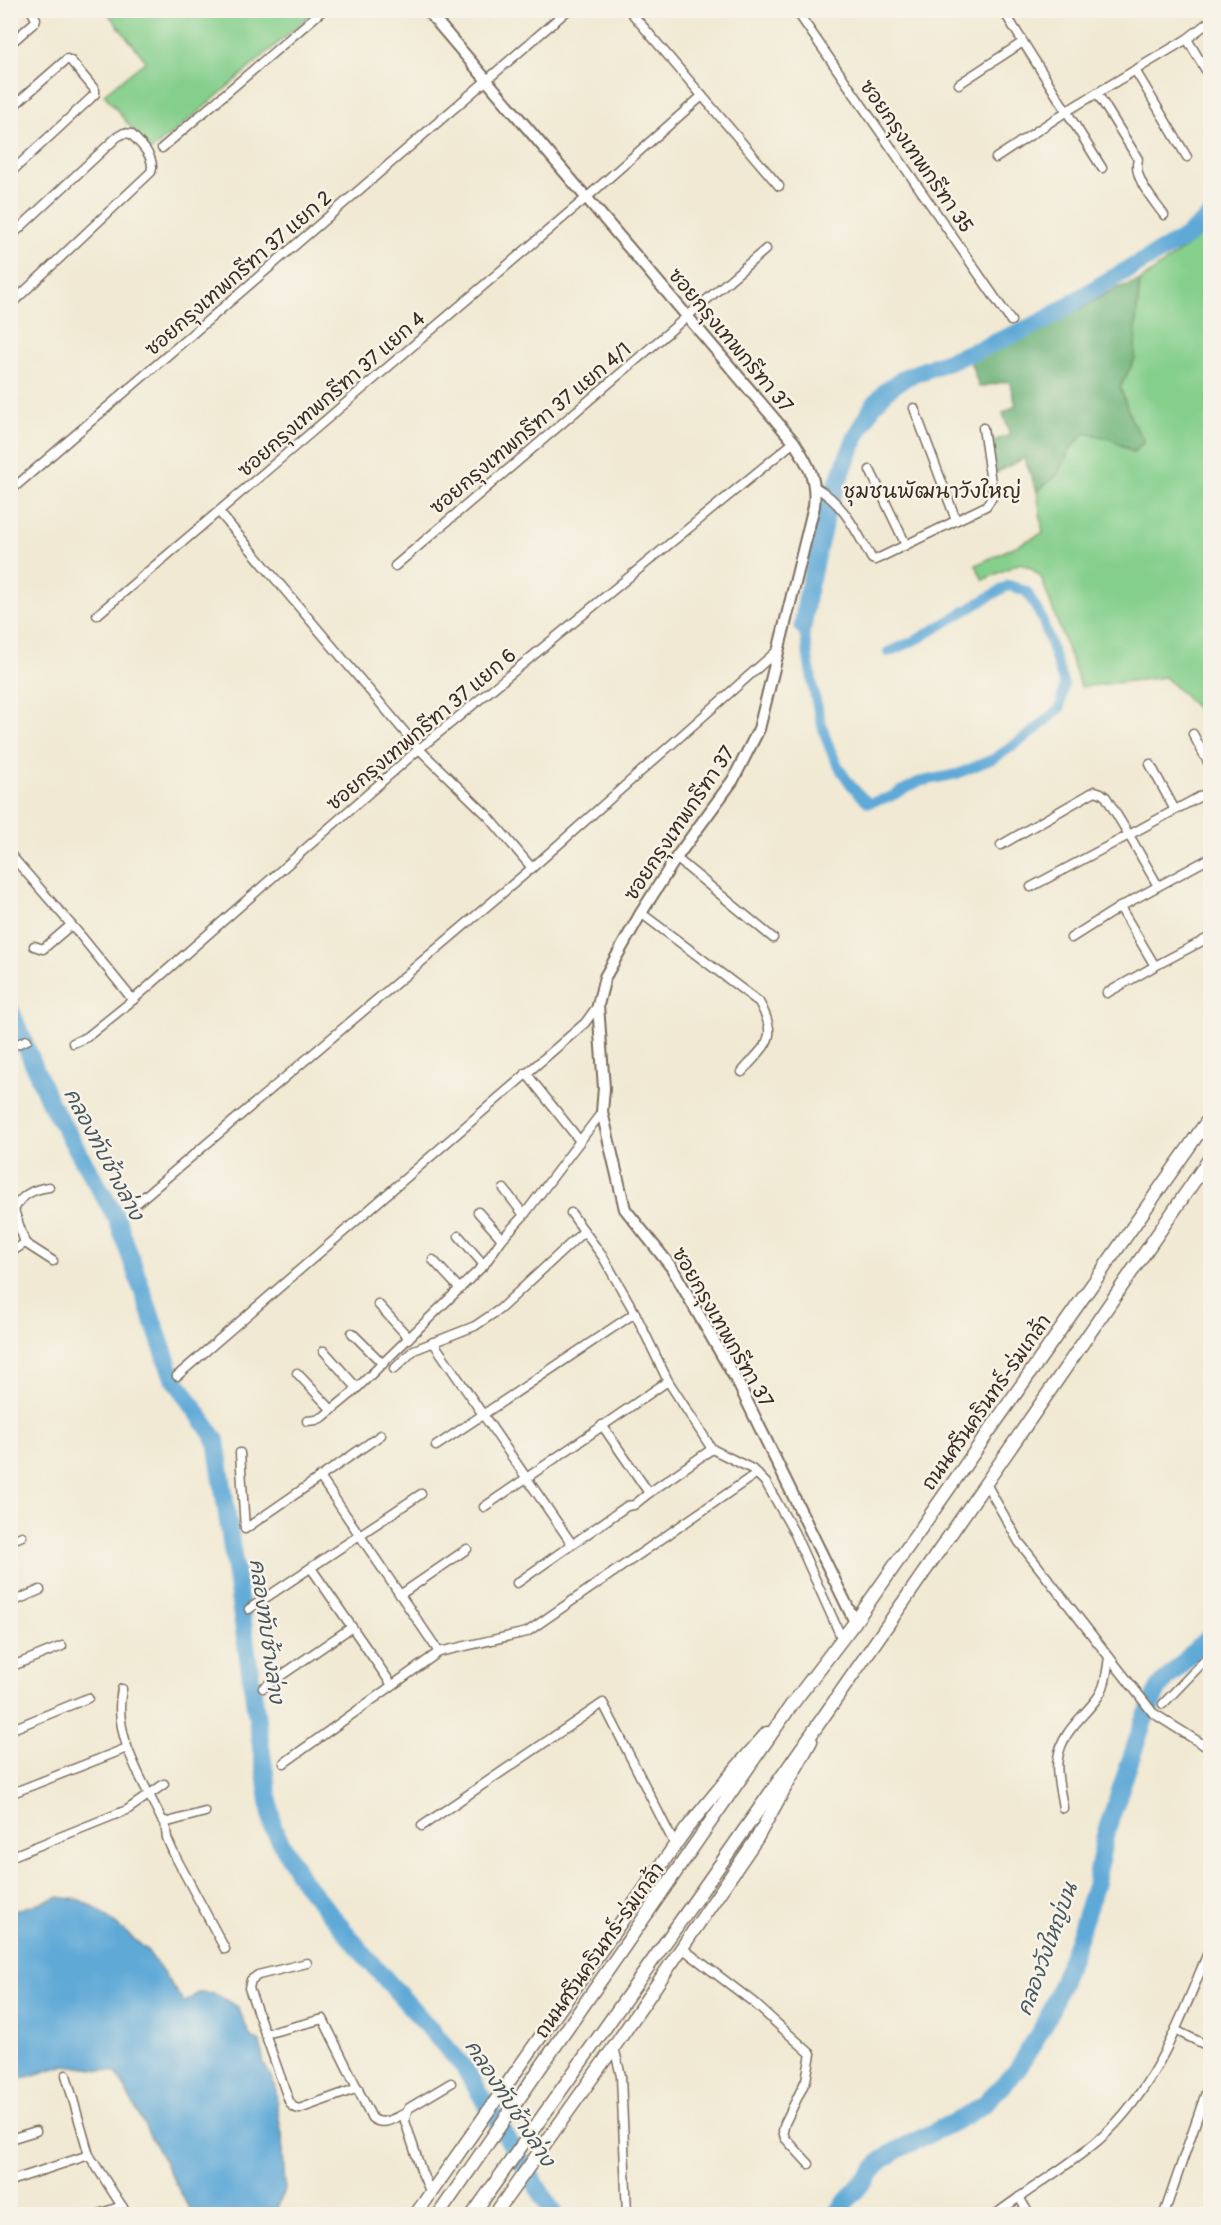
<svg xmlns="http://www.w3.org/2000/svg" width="1221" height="2225" font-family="Pangolin,'Playpen Sans Thai',sans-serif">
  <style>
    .green { fill: #85cf8c; stroke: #607c55; stroke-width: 1.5 }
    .forest { fill: #6cb278; stroke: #546e4b; stroke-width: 1.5 }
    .water { fill: #5fa9d7; stroke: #4d6a7a; stroke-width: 1.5 }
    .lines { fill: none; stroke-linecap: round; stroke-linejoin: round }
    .canal { stroke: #5fa9d7; stroke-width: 10 }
    .river { stroke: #5fa9d7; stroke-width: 18 }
    .minor-casing { stroke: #7b6d5d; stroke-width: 11 }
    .tertiary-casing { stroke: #7b6d5d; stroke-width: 14 }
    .secondary-casing { stroke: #7b6d5d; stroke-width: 15 }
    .primary-casing { stroke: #7b6d5d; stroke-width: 15 }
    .minor { stroke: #fff; stroke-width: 8 }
    .tertiary { stroke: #fff; stroke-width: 10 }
    .secondary { stroke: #fff; stroke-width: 12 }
    .primary { stroke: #fff; stroke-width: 12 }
    .labels { text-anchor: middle; stroke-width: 5; stroke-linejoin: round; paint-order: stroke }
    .street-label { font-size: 20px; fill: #3b2a1e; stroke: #f7f3e8 }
    .neighbourhood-label { font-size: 21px; fill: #3b2a1e; stroke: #f7f3e8 }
    .water-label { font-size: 21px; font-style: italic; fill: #48565f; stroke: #f7f3e8 }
  </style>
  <rect width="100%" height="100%" fill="#f7f3e8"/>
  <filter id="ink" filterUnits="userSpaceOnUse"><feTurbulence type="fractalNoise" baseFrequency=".0167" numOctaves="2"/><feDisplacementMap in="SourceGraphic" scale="12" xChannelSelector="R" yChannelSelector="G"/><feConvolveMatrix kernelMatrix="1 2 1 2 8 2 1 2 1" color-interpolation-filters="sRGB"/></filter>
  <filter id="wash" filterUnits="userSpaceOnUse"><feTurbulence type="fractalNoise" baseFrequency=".008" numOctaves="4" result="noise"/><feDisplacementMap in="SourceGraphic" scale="24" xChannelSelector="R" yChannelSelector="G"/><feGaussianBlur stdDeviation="1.35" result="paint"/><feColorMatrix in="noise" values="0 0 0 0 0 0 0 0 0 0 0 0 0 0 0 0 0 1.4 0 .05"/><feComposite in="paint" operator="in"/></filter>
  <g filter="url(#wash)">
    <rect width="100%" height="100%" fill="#f1e9d3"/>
    <g class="green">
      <path d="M106,11H315L195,115L150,151L104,94L146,61Z"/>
      <path d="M1210,229V709L1203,714L1165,677L1081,687L1041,577L1031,568L1020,563L983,580L976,565L1043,533L1037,491L1056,476L1071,448L1085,433L1109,438L1133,452L1144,442L1131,419L1120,387L1135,359L1136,321L1140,281Z"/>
    </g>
    <path class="forest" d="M1140,281L1136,321L1135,359L1120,387L1131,419L1144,442L1133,452L1109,438L1085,433L1071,448L1056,476L1037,491L1024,458L996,473L991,442L1010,435L1003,413L1016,405L1009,381L979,387L970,361L1078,310L1116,288Z"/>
    <path class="water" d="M57,1897L80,1900L100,1911L147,1950L184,2003L198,1993L215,1994L238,2007L250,2036L260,2042L264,2064L276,2087L277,2107L282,2135L285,2187L275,2214H192L116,2072L65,2065L11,2082V1912Z"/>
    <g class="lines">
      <path class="canal" d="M803,626C814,686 818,763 869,803L890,797L918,782L957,774L995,758L1033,732L1060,708L1064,685L1042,619L1027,592L1009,585L918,639L888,652"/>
      <g class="river">
        <path d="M803,626L807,595L829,503L856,437L873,406L886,391L906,377L983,348L1042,322L1106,282L1186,237L1210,217"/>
        <path d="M10,1009L49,1101L117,1219L172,1375L216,1440L273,1828L302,1880L366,1957L463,2066L554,2214"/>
        <path d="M837,2214L844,2204L882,2160L897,2150L966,2116L983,2105L1017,2070L1047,2020L1076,1944L1096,1883L1105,1835L1143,1723L1159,1687L1210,1635"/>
      </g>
    </g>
  </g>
  <g filter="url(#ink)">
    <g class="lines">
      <defs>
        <g id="minor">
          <path d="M629,10L779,186"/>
          <path d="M796,10L1011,321"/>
          <path d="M1003,10L1102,168"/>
          <path d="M1187,39L1210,77"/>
          <path d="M10,44L35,22L36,19L31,10"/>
          <path d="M1135,70L1187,157"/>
          <path d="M959,84L1023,42"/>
          <path d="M1097,93L1138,159C1132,177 1154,201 1164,215"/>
          <path d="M10,109L67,59L71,61L95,90V94L91,98L10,173"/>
          <path d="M162,148L323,10"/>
          <path d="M996,158L1067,111L1187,39L1210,21"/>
          <path d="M10,237L117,137L124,133L131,134C141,144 156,158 151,172L10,305"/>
          <path d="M914,408L956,520"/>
          <path d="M870,470L906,545"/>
          <path d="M815,487C844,503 856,531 872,559L875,560L986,506L993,496L983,428"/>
          <path d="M10,491L568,10"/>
          <path d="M219,512L419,749L488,816L532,868"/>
          <path d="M395,566L766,249"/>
          <path d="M97,615L585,199L702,96"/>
          <path d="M1193,734L1210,766"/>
          <path d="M1150,764L1175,810"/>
          <path d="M1001,845L1095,791L1101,793L1106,797L1129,835L1031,887"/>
          <path d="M10,854L81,936L133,1000"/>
          <path d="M676,858L773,938"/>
          <path d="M1158,886L1129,835L1210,791"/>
          <path d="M1120,907L1155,966L1210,937"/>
          <path d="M641,913L759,1002C780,1040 766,1043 742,1072"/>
          <path d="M1071,938L1120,907L1210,858"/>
          <path d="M34,946L43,949L71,925"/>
          <path d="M1107,993L1155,966"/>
          <path d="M73,1043L87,1037L133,1000L419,749L794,442"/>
          <path d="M10,1047L27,1040"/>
          <path d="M526,1073L580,1141"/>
          <path d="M504,1189L524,1215"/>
          <path d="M138,1202L532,868L778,650"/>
          <path d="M478,1212L502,1239"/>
          <path d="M571,1213L603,1257L635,1313L668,1381L712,1449"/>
          <path d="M459,1236L484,1265"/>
          <path d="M25,1243L14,1210C21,1195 33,1189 49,1187"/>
          <path d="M10,1253L25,1243L53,1261"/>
          <path d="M433,1260L460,1289"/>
          <path d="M378,1304L409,1338"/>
          <path d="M352,1333L383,1364"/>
          <path d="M433,1342L572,1544"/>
          <path d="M324,1351L357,1388"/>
          <path d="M394,1369L414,1350L475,1326L500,1309L584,1231"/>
          <path d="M297,1373L332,1410"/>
          <path d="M177,1376L585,1023L598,1005"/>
          <path d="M307,1421L316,1420L323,1417L351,1394L484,1265L502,1239L524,1215L602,1112"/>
          <path d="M602,1425L649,1493"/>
          <path d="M436,1446L635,1313"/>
          <path d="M240,1453L245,1529L381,1435"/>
          <path d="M320,1477L439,1652"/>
          <path d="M985,1482L1019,1542L1153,1713L1210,1749"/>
          <path d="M484,1507L668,1381"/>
          <path d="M10,1541L22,1536"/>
          <path d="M311,1568L392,1685"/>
          <path d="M517,1583L627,1506L634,1505L649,1493L712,1449L752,1469L766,1483L794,1532L842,1639"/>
          <path d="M400,1595L467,1549"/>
          <path d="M10,1603L40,1590"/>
          <path d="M249,1609L421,1494"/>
          <path d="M10,1667L62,1646"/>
          <path d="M263,1688L352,1627"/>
          <path d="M122,1689C112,1735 142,1779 162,1820L168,1822L205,1812"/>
          <path d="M1163,1704L1210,1655"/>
          <path d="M10,1730L88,1698"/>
          <path d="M284,1763L439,1652L527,1632L757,1473"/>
          <path d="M10,1794L127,1748"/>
          <path d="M1063,1808C1061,1793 1055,1773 1058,1758C1062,1731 1083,1718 1098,1697C1106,1686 1107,1670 1109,1657"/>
          <path d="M165,1822L167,1838L173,1852L225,1949"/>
          <path d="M422,1826L603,1703L675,1845"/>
          <path d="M10,1857L127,1810L164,1784"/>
          <path d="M682,1948L753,2002L811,2054L806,2080L785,2123L783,2131L785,2138L809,2164"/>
          <path d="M307,1963L258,1975L251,1980L249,1988L289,2101L293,2107L299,2109L358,2088"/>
          <path d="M1175,2030L1210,2047"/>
          <path d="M265,2034L323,2019L372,2118C383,2127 394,2118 406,2113"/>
          <path d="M614,2047L621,2076L627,2214"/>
          <path d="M66,2075L89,2155L127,2214"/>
          <path d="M10,2139L36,2131"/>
          <path d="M10,2181L89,2155"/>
          <path d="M431,2193L422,2173L405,2121L406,2113L409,2108L451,2083"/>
          <path d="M1019,2197L1029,2214"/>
          <path d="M99,2214L122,2206"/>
          <path d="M996,2214C1026,2191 1059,2172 1089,2148C1153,2099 1180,2019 1210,1948"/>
          <path d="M1164,2214L1210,2081"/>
        </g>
        <path id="tertiary" d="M427,10L794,442C808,464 817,478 814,506L759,729L733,780L676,858L641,913L605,977L598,1005L604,1088L602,1112L625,1209L672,1268L739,1385L855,1622"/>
        <g id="secondary">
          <path d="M416,2214L687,1828L737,1767L767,1733"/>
          <path d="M495,2214L614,2047L757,1838L811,1741"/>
        </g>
        <g id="primary">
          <path d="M439,2214L790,1707L855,1622L1210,1117"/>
          <path d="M473,2214C722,1865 967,1512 1210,1158"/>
        </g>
      </defs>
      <use href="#minor" class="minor-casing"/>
      <use href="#tertiary" class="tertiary-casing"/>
      <use href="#secondary" class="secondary-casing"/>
      <use href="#primary" class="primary-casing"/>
      <use href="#minor" class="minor"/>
      <use href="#tertiary" class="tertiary"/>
      <use href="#secondary" class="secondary"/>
      <use href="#primary" class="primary"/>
    </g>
  </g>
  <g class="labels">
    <g class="street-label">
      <text transform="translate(917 156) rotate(55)" y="7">ซอยกรุงเทพกรีฑา 35</text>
      <text transform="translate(238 273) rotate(-41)" y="7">ซอยกรุงเทพกรีฑา 37 แยก 2</text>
      <text transform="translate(731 340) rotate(50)" y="7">ซอยกรุงเทพกรีฑา 37</text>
      <text transform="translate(331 394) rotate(-41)" y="7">ซอยกรุงเทพกรีฑา 37 แยก 4</text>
      <text transform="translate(530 428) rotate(-40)" y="7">ซอยกรุงเทพกรีฑา 37 แยก 4/1</text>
      <text transform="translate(421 729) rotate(-40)" y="7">ซอยกรุงเทพกรีฑา 37 แยก 6</text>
      <text transform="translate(679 823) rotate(-56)" y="7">ซอยกรุงเทพกรีฑา 37</text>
      <text transform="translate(723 1327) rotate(60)" y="7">ซอยกรุงเทพกรีฑา 37</text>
      <text transform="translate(986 1402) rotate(-55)" y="7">ถนนศรีนครินทร์-ร่มเกล้า</text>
      <text transform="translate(599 1950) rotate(-55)" y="7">ถนนศรีนครินทร์-ร่มเกล้า</text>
    </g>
    <g class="neighbourhood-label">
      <text x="932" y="498">ชุมชนพัฒนาวังใหญ่</text>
    </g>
    <g class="water-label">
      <text transform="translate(104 1154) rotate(62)" y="7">คลองทับช้างล่าง</text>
      <text transform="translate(267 1631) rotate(82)" y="7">คลองทับช้างล่าง</text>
      <text transform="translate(1047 1949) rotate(-70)" y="7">คลองวังใหญ่บน</text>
      <text transform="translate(510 2103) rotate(57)" y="7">คลองทับช้างล่าง</text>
    </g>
  </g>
  <rect width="1221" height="2225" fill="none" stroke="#f7f3e8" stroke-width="36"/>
</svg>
